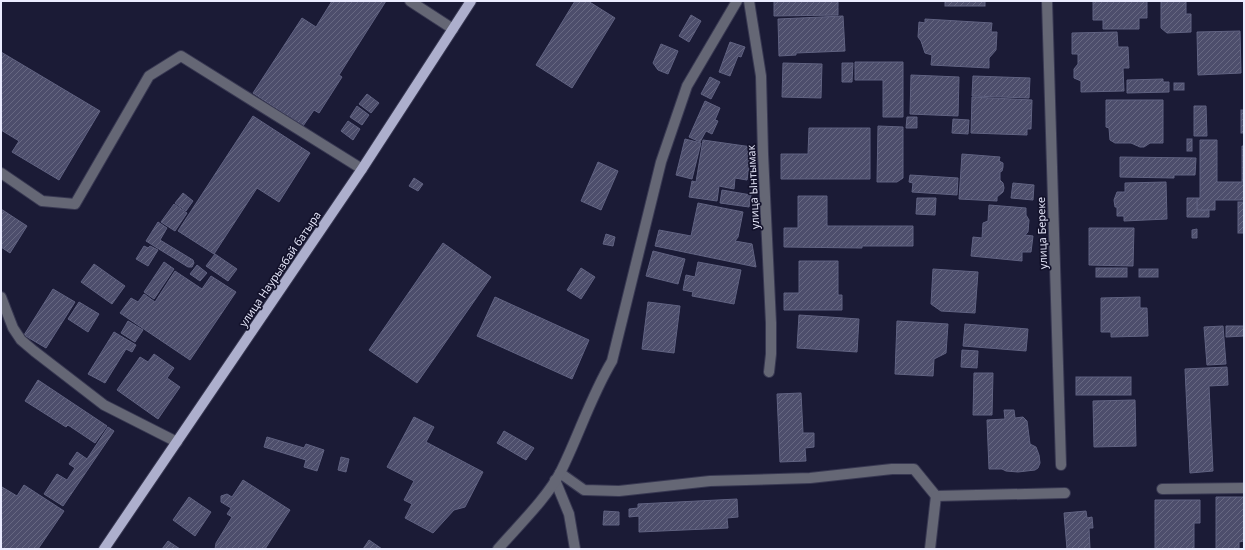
<svg xmlns="http://www.w3.org/2000/svg" width="1245" height="550" font-family="'Open Sans',sans-serif">
  <style>
    .building { fill: url(#building-hatch); stroke: #606281 }
    .lines { fill: none; stroke-linecap: round; stroke-linejoin: round }
    .minor-casing { stroke: #383852; stroke-width: 12 }
    .major-casing { stroke: #383852; stroke-width: 12 }
    .minor { stroke: #656775; stroke-width: 10 }
    .major { stroke: #adafcd; stroke-width: 10 }
    .labels { text-anchor: middle; stroke-width: 3.5; stroke-linejoin: round; paint-order: stroke }
    .street-label { font-size: 11px; fill: #ebecff; stroke: #13122b }
  </style>
  <defs>
    <pattern id="building-hatch" width="6" height="6" patternUnits="userSpaceOnUse"><rect width="6" height="6" fill="#4d4e6c"/><path d="M-1 1l2-2M0 6l6-6M5 7l2-2" fill="none" stroke="#676882"/></pattern>
  </defs>
  <rect width="100%" height="100%" fill="#1b1b36"/>
  <g class="building">
    <path d="M332,1H386L339,75L342,77L319,113L314,110L303,126L253,93L302,18L316,27Z"/>
    <path d="M575,1H588L615,18L572,88L536,65Z"/>
    <path d="M774,1H838V15L774,16Z"/>
    <rect x="945" y="1" width="40" height="5"/>
    <path d="M1093,1H1147V18H1139V29H1103V20H1093Z"/>
    <path d="M1161,1H1186V14H1191V32L1167,33L1161,28Z"/>
    <path d="M691,15L701,21L689,42L679,36Z"/>
    <path d="M843,16L845,51L796,53V55L779,56L778,19Z"/>
    <path d="M925,19L992,23L991,32H997L996,50L989,58V68L931,65L932,55L925,53L921,41L918,37L919,22L925,23Z"/>
    <path d="M1240,31L1241,73L1198,75L1197,32Z"/>
    <path d="M1117,32L1118,47H1128L1129,68H1123L1124,91L1081,92V81L1074,78V69L1078,64V54H1072V33Z"/>
    <path d="M730,42L745,47L741,57L738,56L730,76L719,72Z"/>
    <path d="M661,44L678,51L668,74L658,70L653,63Z"/>
    <path d="M1,52L100,111L59,180L12,152L19,141L1,130Z"/>
    <path d="M855,62H903V117H883V80H855Z"/>
    <path d="M783,63L822,64L821,98L782,97Z"/>
    <path d="M842,63H853L852,82H842Z"/>
    <path d="M911,75L959,77L958,116L910,114Z"/>
    <path d="M973,76L1030,78L1029,98L972,96Z"/>
    <path d="M710,77L720,82L711,99L701,94Z"/>
    <path d="M1163,79V82H1169V92L1127,93V80Z"/>
    <rect x="1174" y="83" width="10" height="7"/>
    <path d="M367,94L379,103L371,113L359,104Z"/>
    <path d="M972,97L1032,100L1031,129H1027V135L971,133Z"/>
    <path d="M1106,100H1163V143H1150L1144,147H1140L1131,143H1115L1110,140L1109,128L1106,127Z"/>
    <path d="M705,101L720,108L715,120L718,121L712,134L706,131L700,142L689,137Z"/>
    <path d="M357,106L369,115L362,125L350,117Z"/>
    <path d="M1194,106H1206L1207,136H1194Z"/>
    <rect x="1241" y="110" width="3" height="23"/>
    <path d="M253,116L310,153L279,202L257,188L214,254L178,231Z"/>
    <path d="M907,117H917V128H906Z"/>
    <path d="M953,119L969,120L968,134L952,133Z"/>
    <path d="M348,121L360,129L353,140L341,131Z"/>
    <path d="M878,126L903,127V178L897,182H877Z"/>
    <path d="M809,128H870V179H781V154H808Z"/>
    <path d="M685,139L701,143L692,179L676,175Z"/>
    <rect x="1187" y="139" width="5" height="12"/>
    <path d="M703,140L752,147L747,180L735,178L734,189L719,186L717,201L689,197L692,181L696,182Z"/>
    <path d="M1200,140H1217V182H1242V146H1244V200H1215V210H1197V198H1200Z"/>
    <path d="M962,154L1000,157L999,161L1003,163V167L1002,171L1000,172V180L1003,183L1004,188L1003,192L997,197V201L959,199Z"/>
    <path d="M1120,157L1196,158L1195,175H1174V178L1120,177Z"/>
    <path d="M598,162L618,171L601,210L581,201Z"/>
    <path d="M910,175L958,178L957,195L912,192L913,183L909,182Z"/>
    <path d="M414,178L423,184L418,191L409,186Z"/>
    <path d="M1166,182L1167,219L1124,221V216H1117V207H1115L1114,200L1117,192H1125V183Z"/>
    <path d="M1013,183L1034,185L1033,200L1011,198Z"/>
    <path d="M722,190L751,195L749,207L720,203Z"/>
    <path d="M183,193L193,201L186,211L175,203Z"/>
    <path d="M798,196H827V226H913V246H862V248L784,247V228H798Z"/>
    <path d="M917,198H936L935,215L916,214Z"/>
    <path d="M1187,198H1197V211L1209,210V217H1187Z"/>
    <rect x="1238" y="202" width="6" height="31"/>
    <path d="M698,203L743,212L738,237L735,241L752,244L756,267L655,246L659,230L691,236Z"/>
    <path d="M174,204L187,213L175,231L161,222Z"/>
    <path d="M989,205L1026,208V215L1029,220L1028,232L1025,235L1033,236L1031,252H1022V261L971,256L973,237L982,238L983,223L988,221Z"/>
    <path d="M1,209L27,226L10,253L1,247Z"/>
    <path d="M158,222L167,228L160,240L193,260L194,263L192,267H188L146,241Z"/>
    <path d="M1089,228H1134L1133,266L1089,265Z"/>
    <path d="M1197,229V238H1192V230Z"/>
    <path d="M606,234L615,237L613,246L603,244Z"/>
    <path d="M443,243L491,277L417,383L369,350Z"/>
    <path d="M144,246L148,248L150,246L158,250L148,266L136,259Z"/>
    <path d="M653,251L685,259L678,284L646,276Z"/>
    <path d="M215,254L237,269L228,281L206,266Z"/>
    <path d="M799,261H838V295H842V310H784V293H799Z"/>
    <path d="M164,262L174,269L154,299L144,292Z"/>
    <path d="M698,262L741,270L734,304L692,296L693,292L683,290L686,275L695,277Z"/>
    <path d="M94,264L125,286L112,304L81,282Z"/>
    <path d="M197,265L207,273L200,281L190,274Z"/>
    <path d="M581,268L595,277L581,299L567,290Z"/>
    <rect x="1096" y="268" width="31" height="9"/>
    <path d="M933,269L978,272L975,313L941,311L931,304Z"/>
    <rect x="1139" y="269" width="19" height="8"/>
    <path d="M175,271L202,289L211,276L236,292L190,360L120,313L131,298L138,302L144,294L155,302Z"/>
    <path d="M53,289L75,302L46,348L24,335Z"/>
    <path d="M495,297L589,340L572,379L477,336Z"/>
    <path d="M1140,297V308H1147L1148,336L1111,337V332H1101V298Z"/>
    <path d="M79,302L99,314L88,332L68,319Z"/>
    <path d="M648,302L680,306L674,353L642,349Z"/>
    <path d="M799,315L859,319L857,352L797,348Z"/>
    <path d="M128,321L143,330L135,342L121,333Z"/>
    <path d="M897,321L948,324L946,353L934,359L933,376L895,374Z"/>
    <path d="M965,324L1028,329L1026,351L963,346Z"/>
    <path d="M1223,326L1226,364L1207,365L1204,327Z"/>
    <path d="M1226,326H1244V336L1226,337Z"/>
    <path d="M114,332L136,345L132,352L126,349L105,383L88,374Z"/>
    <path d="M962,350L978,351L977,368L961,367Z"/>
    <path d="M154,354L174,368L167,378L180,387L158,419L117,390L140,357L148,362Z"/>
    <path d="M1227,367L1228,385L1209,386L1213,471L1190,473L1185,369Z"/>
    <path d="M974,373H993L992,415H973Z"/>
    <rect x="1076" y="377" width="55" height="18"/>
    <path d="M38,380L107,426L95,443L68,425L66,427L25,401Z"/>
    <path d="M801,393L803,433H814V447L805,448L806,461L780,462L777,394Z"/>
    <path d="M1135,400L1136,446L1094,447L1093,401Z"/>
    <path d="M1004,410H1014L1015,418L1023,417L1027,421L1030,444L1036,447L1039,455L1040,463L1038,468L1035,470L1018,472L1006,471L1002,469H989L987,420L1005,419Z"/>
    <path d="M414,417L434,427L426,442L483,472L465,507L454,510L433,533L405,518L412,504L404,500L414,481L387,467Z"/>
    <path d="M108,427L114,431L63,506L44,494L57,474L67,480L75,468L69,464L77,452L87,459Z"/>
    <path d="M504,431L534,448L526,460L497,443Z"/>
    <path d="M267,437L304,448L306,444L324,450L317,471L304,467L306,460L264,447Z"/>
    <path d="M341,457L349,459L346,472L338,470Z"/>
    <path d="M243,480L290,510L265,549H215L216,543L232,517L227,514L231,508L221,502V496L227,494L232,497Z"/>
    <path d="M24,485L64,511L38,549H1V489L2,487L17,496Z"/>
    <path d="M189,497L211,512L195,536L173,520Z"/>
    <path d="M1216,497H1244V541L1239,542V549H1216Z"/>
    <path d="M737,499L738,517L727,518L728,528L639,532V516L629,517V509L638,508V504Z"/>
    <path d="M1155,500H1200V523H1194V549H1155Z"/>
    <path d="M604,511L619,512V525H603Z"/>
    <path d="M1086,511L1087,518L1092,517L1093,528H1089L1090,549H1067L1064,513Z"/>
    <path d="M369,540L382,549H363Z"/>
    <path d="M168,541L180,549H162Z"/>
  </g>
  <g class="lines">
    <defs>
      <g id="minor">
        <path d="M410,1L453,29"/>
        <path d="M749,1L761,76L763,154L771,323V354L769,372"/>
        <path d="M1047,1L1061,465"/>
        <path d="M1,173L42,201L75,204L149,76L181,56L362,169"/>
        <path d="M1,297L13,328L21,340L34,351L104,405L177,442"/>
        <path d="M560,473L584,490L619,491L710,481L810,478L892,469H914L936,496L1065,493"/>
        <path d="M555,480L569,514L575,549"/>
        <path d="M1162,489L1244,488"/>
        <path d="M498,549C517,527 548,497 561,471C579,435 591,396 612,361L661,162L687,86L737,1"/>
        <path d="M930,549L936,496"/>
      </g>
      <path id="major" d="M104,549L362,169L471,1"/>
    </defs>
    <use href="#minor" class="minor-casing"/>
    <use href="#major" class="major-casing"/>
    <use href="#minor" class="minor"/>
    <use href="#major" class="major"/>
  </g>
  <g class="labels">
    <g class="street-label">
      <text transform="translate(753 187) rotate(-93)" y="4">улица Ынтымак</text>
      <text transform="translate(1042 233) rotate(-92)" y="4">улица Береке</text>
      <text transform="translate(280 269) rotate(-56)" y="4">улица Наурызбай батыра</text>
    </g>
  </g>
  <rect width="1245" height="550" fill="none" stroke="#ebecff" stroke-width="4"/>
</svg>
